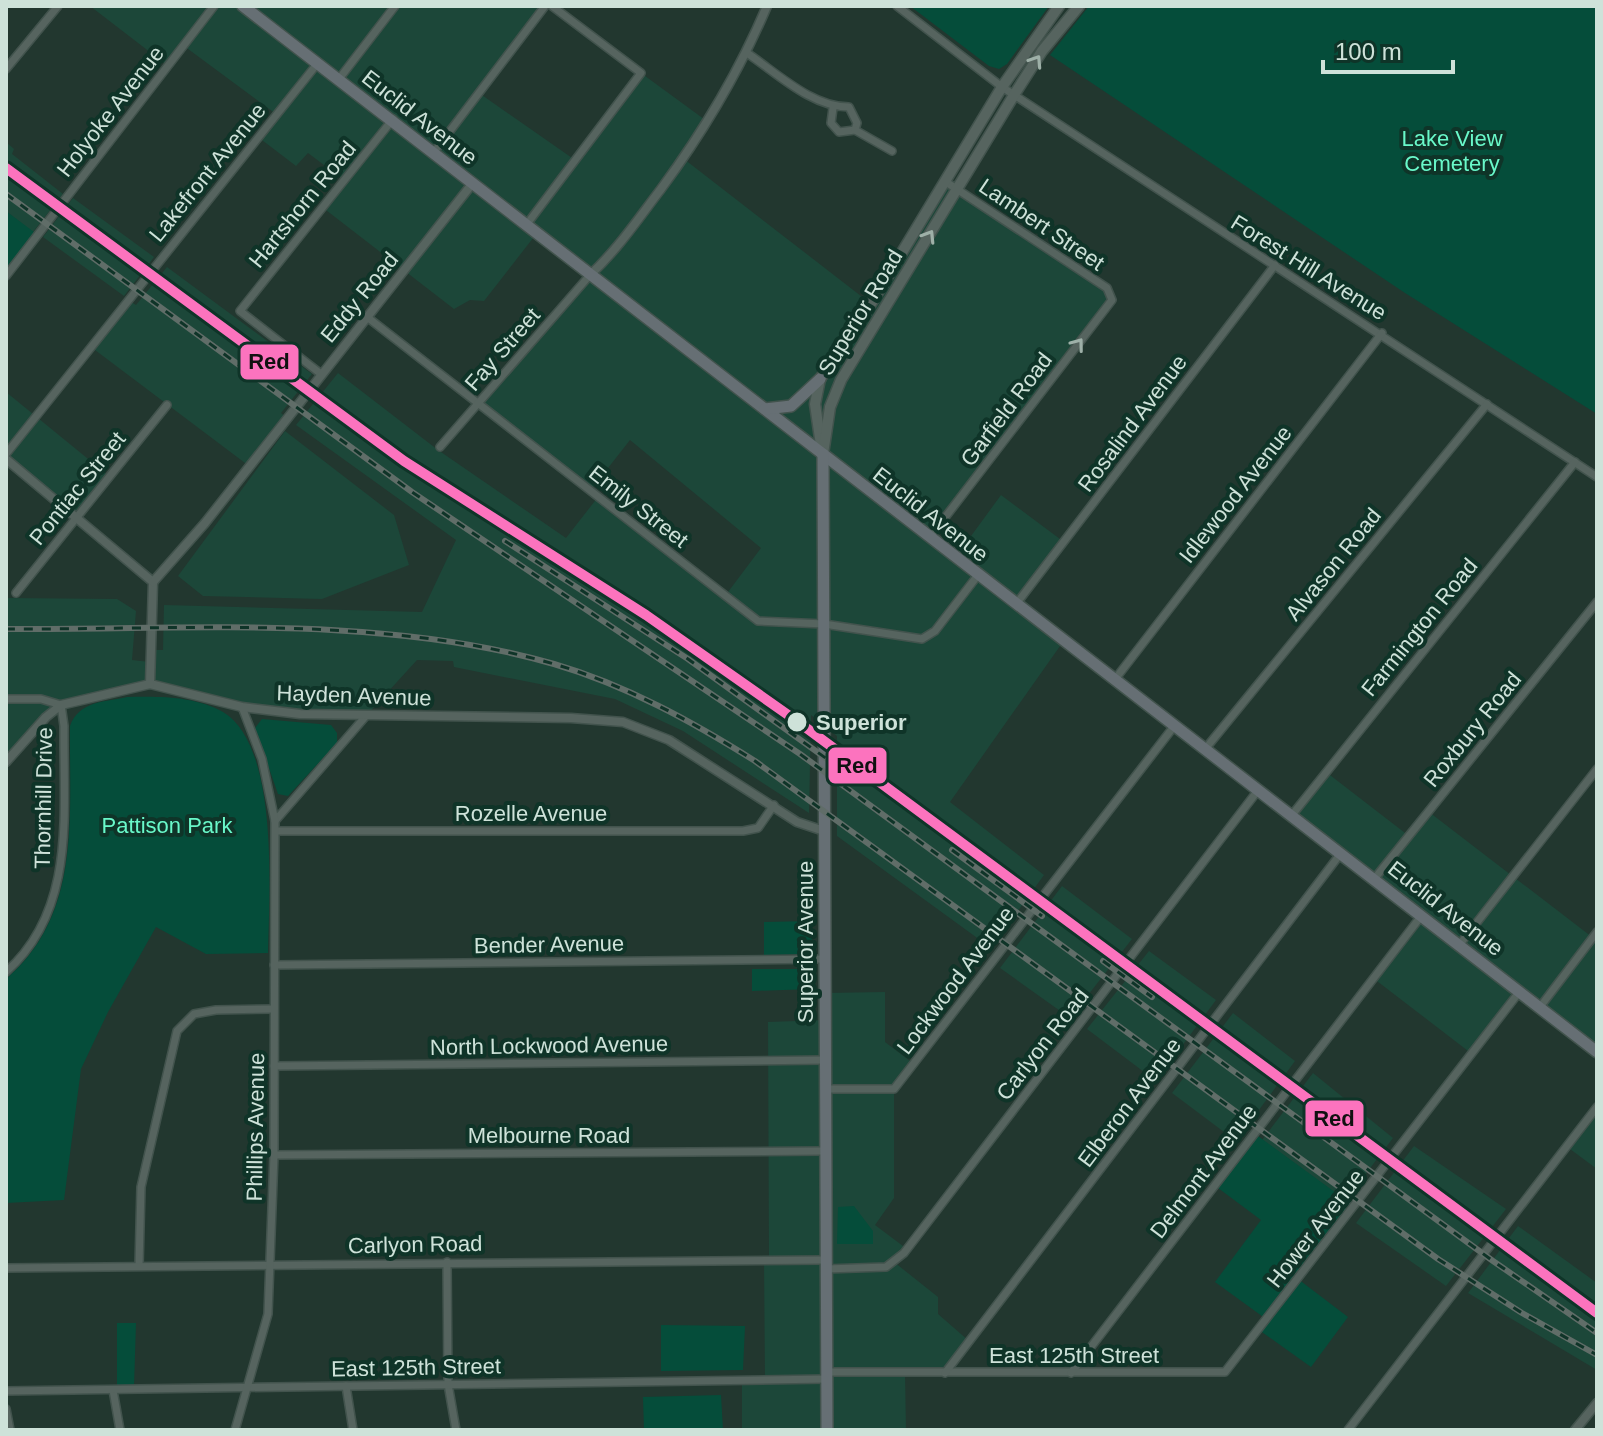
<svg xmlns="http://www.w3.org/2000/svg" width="1603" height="1436" font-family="Helvetica,sans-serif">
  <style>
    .built { fill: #1c4739 }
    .green { fill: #054d3a }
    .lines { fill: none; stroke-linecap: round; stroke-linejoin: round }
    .minor-casing { stroke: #42534d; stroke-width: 10 }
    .tertiary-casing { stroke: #42534d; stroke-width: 11 }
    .secondary-casing { stroke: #42534d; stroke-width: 13 }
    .primary-casing { stroke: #42534d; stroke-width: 14 }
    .minor { stroke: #56645f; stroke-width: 7 }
    .tertiary { stroke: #56645f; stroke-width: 8 }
    .secondary { stroke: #56645f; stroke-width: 10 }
    .primary { stroke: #666f74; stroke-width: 11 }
    .rail-casing { stroke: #606d68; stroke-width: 6 }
    .rail { stroke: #0f3428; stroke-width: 3; stroke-dasharray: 9; stroke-linecap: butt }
    .metro-1-casing { stroke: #0f3428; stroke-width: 16 }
    .metro-1 { stroke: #fc73be; stroke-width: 10 }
    .oneway { stroke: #9eb0a8 }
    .stop-dot { fill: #cee2d9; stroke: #0f3428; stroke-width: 3 }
    .labels { text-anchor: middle; stroke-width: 8; stroke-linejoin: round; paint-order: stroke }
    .street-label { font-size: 22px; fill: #cee2d9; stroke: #0f3428 }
    .park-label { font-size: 22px; fill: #69f8c9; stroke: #0f3428 }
    .stop-label { font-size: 22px; font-weight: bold; fill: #cee2d9; stroke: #0f3428; text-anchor: start }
    .line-badge { stroke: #0f3428; stroke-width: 3 }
    .pale-badge-label { font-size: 22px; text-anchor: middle; font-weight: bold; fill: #111 }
  </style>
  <rect width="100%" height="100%" fill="#22372f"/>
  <g class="built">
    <path d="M90,6H545L479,93L575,160L641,73L708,122L684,159L870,303L946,182L1107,288L1112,300L929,539L955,558L1001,495L1064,542L1017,603L1065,639L950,802L1044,875L991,948L837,836V736L811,715L809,813L683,731L615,699L454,667L453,661L417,660L365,717L242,707L150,684L61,705L6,762V598L117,599L136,611L132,660L150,662V650H163L164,605L422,612L456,540L296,425L338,373L438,450L566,538L598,497L725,596L761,548L630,440L590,491L478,404L590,275L537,233L484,301L470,300L454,309L322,207L344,180L308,153L296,166L258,137L276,114L184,46L168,66Z"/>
    <path d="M6,142L14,149L12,154L63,194L33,232L6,211Z"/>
    <path d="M73,198L154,257L124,296L43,237Z"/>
    <path d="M167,267L312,374L281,413L287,418L249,466L91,347L128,300L136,305Z"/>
    <path d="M6,392L109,476L77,516L6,459Z"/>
    <path d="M285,431L394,515L409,565L322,599L203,596L178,576Z"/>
    <path d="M1326,772L1409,836L1429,812L1592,937L1597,932V1052L1520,991L1472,1054L1373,978L1421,915L1292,815Z"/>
    <path d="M1062,886L1132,939L1070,1018L1000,968Z"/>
    <path d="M1149,951L1216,1000L1156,1081L1087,1029Z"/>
    <path d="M885,992V1042L914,1064L894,1089V1198L875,1225L907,1249L894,1262L938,1297V1314L969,1341L945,1373H905L906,1430H742V1381L765,1380L764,1260L769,1259L768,1022L825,1020V993Z"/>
    <path d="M1233,1013L1295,1061L1236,1141L1172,1093Z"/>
    <path d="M1313,1073L1393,1138L1336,1213L1253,1152Z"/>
    <path d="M1597,1107V1169L1566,1146Z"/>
    <path d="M1414,1146L1506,1209L1446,1286L1356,1223Z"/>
    <path d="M1518,1226L1597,1283V1370L1468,1293Z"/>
  </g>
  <g class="green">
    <path d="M910,6H1049L1007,64L999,69L989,66Z"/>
    <path d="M1089,6H1597V414L1405,293L1050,55Z"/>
    <path d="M6,211L38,235L6,276Z"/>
    <path d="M127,697C158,696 196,696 223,712C280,746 269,896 268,953L206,954L156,927L108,1012L81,1069L64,1200L6,1203V979C82,914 69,817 70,726C79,701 104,702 127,697Z"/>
    <path d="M262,719L331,725L337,733V743L288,796L278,794L255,728Z"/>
    <path d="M812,921V950L808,954L764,955V922Z"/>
    <path d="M752,969H809L813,989L752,991Z"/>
    <path d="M1254,1133L1354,1206L1298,1279L1348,1317L1311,1367L1259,1330L1266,1319L1215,1282L1261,1220L1214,1185Z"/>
    <path d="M854,1206L873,1231V1244H837L838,1207Z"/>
    <path d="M117,1323H136L134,1386L117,1385Z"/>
    <path d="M661,1325L745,1326L743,1370L661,1371Z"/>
    <path d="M721,1395L723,1430H644L643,1397Z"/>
  </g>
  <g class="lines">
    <defs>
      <g id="minor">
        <path d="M897,6L1002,87L1597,477"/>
        <path d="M747,53C778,74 812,107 849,107L857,123L855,130L839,132L831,123L833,108"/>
        <path d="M6,69L58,6"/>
        <path d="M339,79L395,6"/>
        <path d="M855,130L892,151"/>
        <path d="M434,152L545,6"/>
        <path d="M527,224L641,73L552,6"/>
        <path d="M6,276L214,6"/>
        <path d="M367,317L758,621L824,624L922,639L935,631L978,575"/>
        <path d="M321,374L240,311L393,119"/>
        <path d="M440,447L590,275"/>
        <path d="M6,454L317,64"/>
        <path d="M930,537L1112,300L1107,288L946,182"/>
        <path d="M16,593L167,405"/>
        <path d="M1017,603L1275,265"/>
        <path d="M1116,678L1382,333"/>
        <path d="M6,699H41L61,705L64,726C63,812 77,909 6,972"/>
        <path d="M1206,748L1487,404"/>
        <path d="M1292,815L1575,462"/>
        <path d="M275,821L365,717"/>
        <path d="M276,831H743L758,828L774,805"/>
        <path d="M1375,878L1597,602"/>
        <path d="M1460,944L1597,769"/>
        <path d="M274,965L825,959"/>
        <path d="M1540,1007L1597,932"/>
        <path d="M274,1066L825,1060"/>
        <path d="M826,1089H894L1175,725"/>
        <path d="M274,1155L825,1151"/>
        <path d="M447,1262L448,1384L456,1430"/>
        <path d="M139,1266L141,1187L177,1031L194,1014L216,1010L274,1009"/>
        <path d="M6,1268L825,1260"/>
        <path d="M826,1269L886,1267L904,1253L1259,789"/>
        <path d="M827,1372H1225L1520,991"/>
        <path d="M945,1373L1341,853"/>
        <path d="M1071,1373L1422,915"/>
        <path d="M346,1386L353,1430"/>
        <path d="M113,1390L120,1430"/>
        <path d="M6,1391L827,1379"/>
        <path d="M6,1409L10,1430"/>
        <path d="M235,1430L268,1314L274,1155L275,821L262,759L242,707"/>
        <path d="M1348,1430L1597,1107"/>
      </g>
      <g id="tertiary">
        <path d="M590,275C618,249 638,219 661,189C704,131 739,72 767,6"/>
        <path d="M6,459L153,582L150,684L242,707L300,714L571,718L623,722L669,740L797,822L824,831"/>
        <path d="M153,582L205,523L472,184"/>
        <path d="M6,762L46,717L61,705L150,684"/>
        <path d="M1575,1430L1597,1403"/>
      </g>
      <g id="secondary">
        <path d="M821,445L815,404L820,379L866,312L1002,87L1059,6"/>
        <path d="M823,454L830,407L841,380L1014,95L1042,51L1079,6"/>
      </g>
      <g id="primary">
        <path d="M243,6L1597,1052"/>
        <path d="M765,409L791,406L820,379"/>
        <path d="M823,454L827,1430"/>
      </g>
    </defs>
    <use href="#minor" class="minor-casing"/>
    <use href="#tertiary" class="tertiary-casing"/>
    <use href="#secondary" class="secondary-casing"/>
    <use href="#primary" class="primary-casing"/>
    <use href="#minor" class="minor"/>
    <use href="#tertiary" class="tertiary"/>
    <use href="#secondary" class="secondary"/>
    <use href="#primary" class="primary"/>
    <defs>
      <g id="rail">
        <path d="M6,194L412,492L800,754L1493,1261L1597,1333"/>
        <path d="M505,541L688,659L845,772"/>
        <path d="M6,629C184,630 382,614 554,664C626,685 693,722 755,761L1438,1259L1522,1313L1597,1355"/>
        <path d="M952,850L1042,916"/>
        <path d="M1103,961L1152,997"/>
      </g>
    </defs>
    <use href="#rail" class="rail-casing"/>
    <use href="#rail" class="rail"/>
    <defs>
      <path id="metro-1" d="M6,168L404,461L646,615L801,724L1597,1313"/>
    </defs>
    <use href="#metro-1" class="metro-1-casing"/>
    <use href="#metro-1" class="metro-1"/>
  </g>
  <defs><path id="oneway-chevron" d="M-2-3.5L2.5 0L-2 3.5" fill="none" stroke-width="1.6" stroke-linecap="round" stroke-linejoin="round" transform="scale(2)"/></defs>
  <g class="oneway">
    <use href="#oneway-chevron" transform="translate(1036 61) rotate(-57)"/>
    <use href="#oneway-chevron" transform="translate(929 236) rotate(-58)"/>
    <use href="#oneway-chevron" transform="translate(1078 344) rotate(-53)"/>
  </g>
  <circle class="stop-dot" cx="797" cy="722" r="11"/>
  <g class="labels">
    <g class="street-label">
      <text transform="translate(110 111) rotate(-52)" y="8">Holyoke Avenue</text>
      <text transform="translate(420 117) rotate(38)" y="8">Euclid Avenue</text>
      <text transform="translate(207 172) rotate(-51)" y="8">Lakefront Avenue</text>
      <text transform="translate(302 204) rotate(-51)" y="8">Hartshorn Road</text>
      <text transform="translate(1042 224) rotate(34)" y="8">Lambert Street</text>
      <text transform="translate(1309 267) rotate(32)" y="8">Forest Hill Avenue</text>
      <text transform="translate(359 297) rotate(-51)" y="8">Eddy Road</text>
      <text transform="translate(860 312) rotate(-59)" y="8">Superior Road</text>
      <text transform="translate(502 349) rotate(-49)" y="8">Fay Street</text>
      <text transform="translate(1006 409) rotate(-53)" y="8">Garfield Road</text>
      <text transform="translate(1132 423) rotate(-53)" y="8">Rosalind Avenue</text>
      <text transform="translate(77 488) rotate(-51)" y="8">Pontiac Street</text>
      <text transform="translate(1235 494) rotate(-52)" y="8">Idlewood Avenue</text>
      <text transform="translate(639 506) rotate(38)" y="8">Emily Street</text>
      <text transform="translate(931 514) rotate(38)" y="8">Euclid Avenue</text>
      <text transform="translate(1333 564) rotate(-51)" y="8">Alvason Road</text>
      <text transform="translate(1419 627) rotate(-51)" y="8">Farmington Road</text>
      <text transform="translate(354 695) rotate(2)" y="8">Hayden Avenue</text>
      <text transform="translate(1472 729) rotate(-51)" y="8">Roxbury Road</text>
      <text transform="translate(43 798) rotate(-89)" y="8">Thornhill Drive</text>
      <text x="531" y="821">Rozelle Avenue</text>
      <text transform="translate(1446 908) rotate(38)" y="8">Euclid Avenue</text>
      <text transform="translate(805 942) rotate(-90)" y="8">Superior Avenue</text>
      <text transform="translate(549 944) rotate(-1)" y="8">Bender Avenue</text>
      <text transform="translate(955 980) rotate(-53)" y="8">Lockwood Avenue</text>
      <text transform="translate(1042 1044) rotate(-52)" y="8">Carlyon Road</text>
      <text transform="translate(549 1045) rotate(-1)" y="8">North Lockwood Avenue</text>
      <text transform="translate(1129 1102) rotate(-53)" y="8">Elberon Avenue</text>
      <text transform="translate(255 1127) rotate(-89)" y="8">Phillips Avenue</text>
      <text x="549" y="1143">Melbourne Road</text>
      <text transform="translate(1203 1171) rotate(-53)" y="8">Delmont Avenue</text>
      <text transform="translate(1315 1228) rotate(-52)" y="8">Hower Avenue</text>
      <text transform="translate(415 1244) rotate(-1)" y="8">Carlyon Road</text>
      <text x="1074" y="1363">East 125th Street</text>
      <text transform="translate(416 1367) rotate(-1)" y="8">East 125th Street</text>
    </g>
    <g class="park-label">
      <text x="1452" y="146">Lake View<tspan x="1452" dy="25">Cemetery</tspan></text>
      <text x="167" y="833">Pattison Park</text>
    </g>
    <g class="stop-label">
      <text x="816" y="730">Superior</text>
    </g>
  </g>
  <g class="line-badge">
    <rect x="239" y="343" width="61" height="38" rx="8" fill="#fc73be"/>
    <rect x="827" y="746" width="61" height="39" rx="8" fill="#fc73be"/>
    <rect x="1304" y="1099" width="61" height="39" rx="8" fill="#fc73be"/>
  </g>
  <g class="pale-badge-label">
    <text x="269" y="369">Red</text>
    <text x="857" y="773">Red</text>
    <text x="1334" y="1126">Red</text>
  </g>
  <rect width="1603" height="1436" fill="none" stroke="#cee2d9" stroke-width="16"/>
  <path d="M1323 60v12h130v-12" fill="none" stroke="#cee2d9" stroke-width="4"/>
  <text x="1335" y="60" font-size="24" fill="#cee2d9" stroke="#0f3428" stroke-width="6" paint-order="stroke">100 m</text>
</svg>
